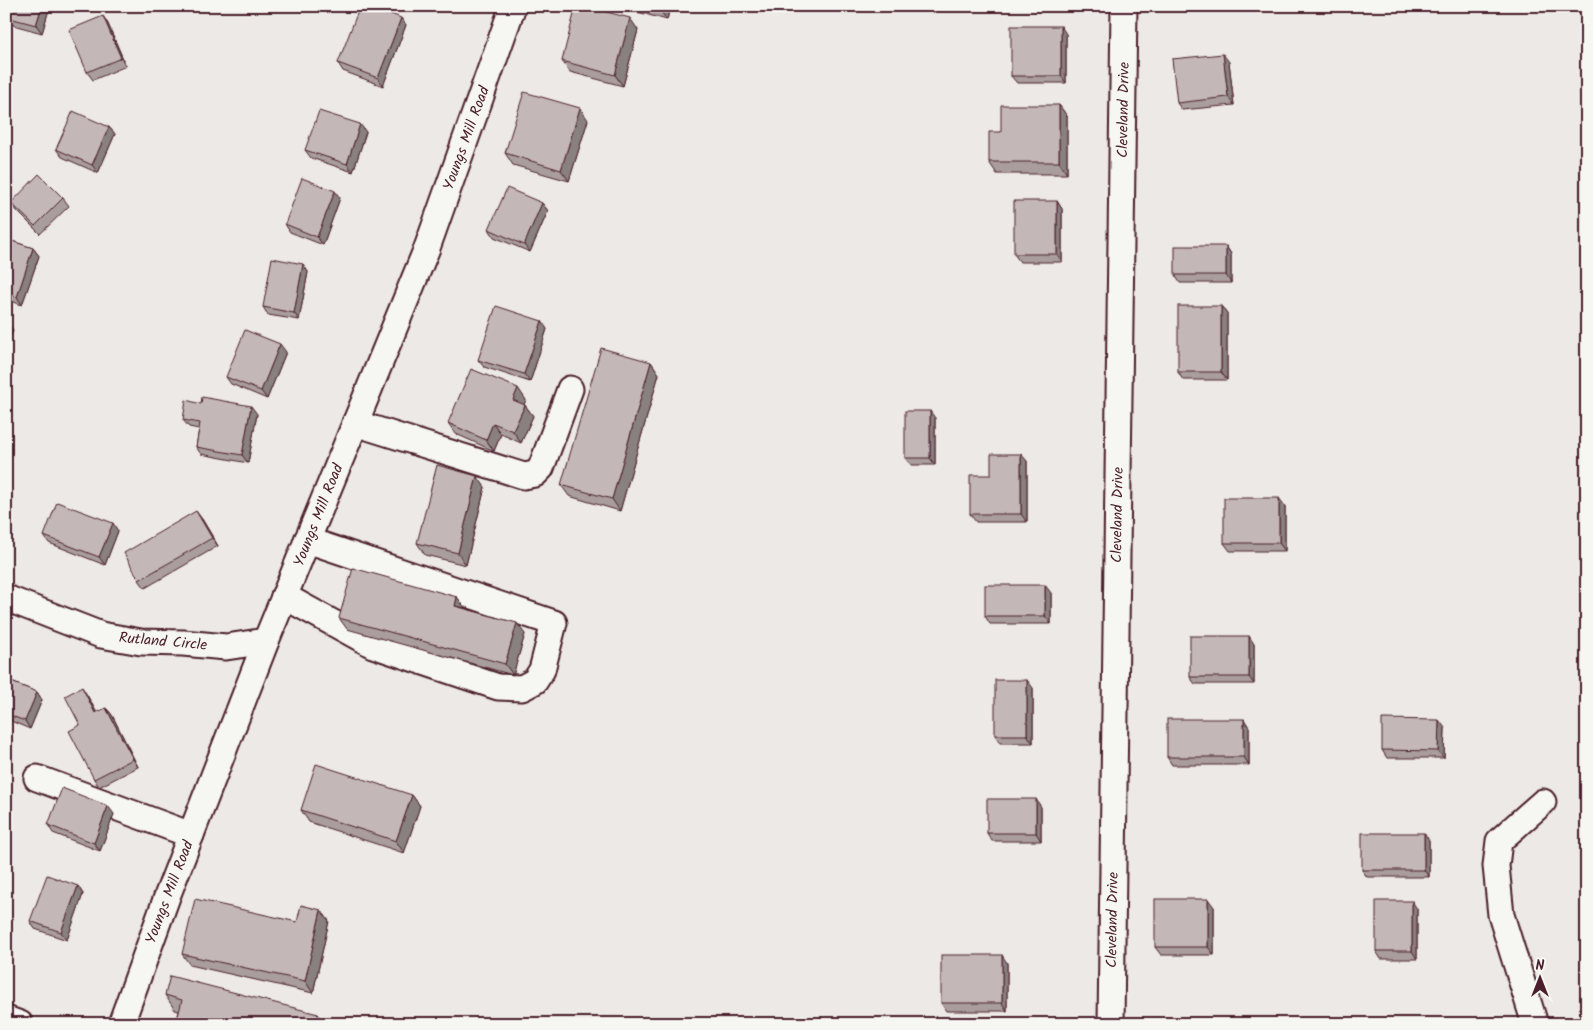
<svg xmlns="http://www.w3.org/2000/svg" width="1593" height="1030" font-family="Kalam,sans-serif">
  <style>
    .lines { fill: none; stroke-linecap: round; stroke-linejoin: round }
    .minor-casing { stroke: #4a1f2b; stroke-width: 29 }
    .minor { stroke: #f6f6f2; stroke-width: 25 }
    .wall { fill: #a99d9d; stroke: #4a1f2b }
    .shaded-wall { fill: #898080; stroke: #4a1f2b }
    .building { fill: #c4b7b7; stroke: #4a1f2b }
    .labels { text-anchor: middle; stroke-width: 4; stroke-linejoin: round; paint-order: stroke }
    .street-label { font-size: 15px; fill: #4a1f2b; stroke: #f6f6f2 }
  </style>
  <rect width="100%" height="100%" fill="#ece9e6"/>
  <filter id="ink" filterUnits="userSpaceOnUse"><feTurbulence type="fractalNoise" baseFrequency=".02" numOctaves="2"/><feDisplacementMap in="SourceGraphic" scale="10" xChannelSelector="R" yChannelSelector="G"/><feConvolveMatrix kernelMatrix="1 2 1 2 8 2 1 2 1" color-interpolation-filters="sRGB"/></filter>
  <g filter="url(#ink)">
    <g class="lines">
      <defs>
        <g id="minor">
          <path d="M355,423L524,476L535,474L541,468L570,389"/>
          <path d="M284,596L373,645L498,687L522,688L535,681L542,670L554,623L307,540"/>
          <path d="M6,598L101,635L141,642L183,643L226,647L266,641"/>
          <path d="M37,778L191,835"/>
          <path d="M6,1019L20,1024"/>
          <path d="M121,1024L168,894L266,641L427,248L513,6"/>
          <path d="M1111,1024L1124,6"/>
          <path d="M1535,1024L1501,915L1496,866L1499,841L1543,802"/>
        </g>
      </defs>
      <use href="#minor" class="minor-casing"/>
      <use href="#minor" class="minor"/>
    </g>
    <g class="wall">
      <path d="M6,6H50L42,33L6,23Z"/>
      <path d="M615,6H670L667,20Z"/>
      <path d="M103,16L108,24L126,66L93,80L87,72Z"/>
      <path d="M401,18L406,25L383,86L343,71L338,63Z"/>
      <path d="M638,30L623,86L570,72L562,61Z"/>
      <path d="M1066,34V83H1017L1011,76Z"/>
      <path d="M1229,62L1234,105L1182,110L1177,103Z"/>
      <path d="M1059,105L1067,116V174H997L989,162L1001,132Z"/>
      <path d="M588,120L569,181L513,165L505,153Z"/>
      <path d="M109,127L115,134L98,173L62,157L56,149Z"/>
      <path d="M366,132L353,172L311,158L305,150Z"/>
      <path d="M63,198L69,206L40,234L17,211L11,203Z"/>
      <path d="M340,198L323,245L290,232L285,224Z"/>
      <path d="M1057,201L1062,209V262H1020L1014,254Z"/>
      <path d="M542,203L548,211L530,252L494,237L489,229Z"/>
      <path d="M6,239L33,248L39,256L22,305L6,299Z"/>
      <path d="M1226,246L1231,254V283H1180L1175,275Z"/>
      <path d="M303,264L308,272L299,320L268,315L263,307Z"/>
      <path d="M1221,306L1227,313V380H1183L1178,372Z"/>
      <path d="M547,329L530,382L484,367L478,360Z"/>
      <path d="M286,352L267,399L231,384L226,377Z"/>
      <path d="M651,362L659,374L620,511L569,496L561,485Z"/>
      <path d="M526,400L524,404L533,416L521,443L501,434L494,451L456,434L448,423Z"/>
      <path d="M201,404L257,414L248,463L201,454L196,447L199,429L189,427L183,420Z"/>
      <path d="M935,418V465H911L905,458Z"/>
      <path d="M1027,461V522H976L970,514L991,475Z"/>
      <path d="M485,487L466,565L425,555L417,543Z"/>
      <path d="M1285,506V551H1230L1224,543Z"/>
      <path d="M202,519L218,546L145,588L139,580Z"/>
      <path d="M118,531L105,565L49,543L44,536Z"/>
      <path d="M1051,593V624H990L985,616Z"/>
      <path d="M457,597L465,608L525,634L513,675L347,629L339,618Z"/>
      <path d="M1254,644V684H1195L1190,677Z"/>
      <path d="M6,680L37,692L42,700L30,729L6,719Z"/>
      <path d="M1033,688V743H1000L995,735Z"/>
      <path d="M87,695L97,713L106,708L112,715L138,767L99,787L94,779L80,725Z"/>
      <path d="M1249,727V765H1172L1167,757Z"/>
      <path d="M1445,728L1444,758H1387L1382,750Z"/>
      <path d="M412,795L420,806L404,853L309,822L301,810Z"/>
      <path d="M1041,807V841H992L987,833Z"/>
      <path d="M114,814L100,851L53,833L48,825Z"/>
      <path d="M1429,840V877H1367L1362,870Z"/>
      <path d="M78,886L83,894L67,940L35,929L30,921Z"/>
      <path d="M1214,907V955H1161L1155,947Z"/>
      <path d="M1417,909V959H1381L1376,951Z"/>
      <path d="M321,910L329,921L313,993L190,965L182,954L297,922Z"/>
      <path d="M1007,963V1011H946L941,1003Z"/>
      <path d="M165,995L318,1014L325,1024H176L179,1011L175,1010Z"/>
    </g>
    <g class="shaded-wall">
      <path d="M42,6H50L42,33L36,25Z"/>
      <path d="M659,6H670L667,20L659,9Z"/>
      <path d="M103,16L108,24L126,66L121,58Z"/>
      <path d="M401,18L406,25L383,86L378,78Z"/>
      <path d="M630,18L638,30L623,86L615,75Z"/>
      <path d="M1061,26L1066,34V83L1061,76Z"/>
      <path d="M1223,54L1229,62L1234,105L1228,97Z"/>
      <path d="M1059,105L1067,116V174L1059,162Z"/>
      <path d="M580,108L588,120L569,181L561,170Z"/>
      <path d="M360,124L366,132L353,172L347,164Z"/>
      <path d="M109,127L115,134L98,173L92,165Z"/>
      <path d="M335,191L340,198L323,245L317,237Z"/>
      <path d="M1057,201L1062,209V262L1057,254Z"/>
      <path d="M542,203L548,211L530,252L524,245Z"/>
      <path d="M1226,246L1231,254V283L1226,275Z"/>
      <path d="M33,248L39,256L22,305L17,297Z"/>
      <path d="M303,264L308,272L299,320L294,313Z"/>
      <path d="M1221,306L1227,313V380L1221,372Z"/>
      <path d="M542,321L547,329L530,382L524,374Z"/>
      <path d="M7,322L13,330L6,351V325Z"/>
      <path d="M280,344L286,352L267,399L261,391Z"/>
      <path d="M651,362L659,374L620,511L612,499Z"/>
      <path d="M518,388L526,400L521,411L513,400Z"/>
      <path d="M525,405L533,416L521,443L513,431Z"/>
      <path d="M251,406L257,414L248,463L242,455Z"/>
      <path d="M930,411L935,418V465L930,458Z"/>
      <path d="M493,423L501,434L494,451L486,440Z"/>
      <path d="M1021,454L1027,461V522L1021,514Z"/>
      <path d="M477,476L485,487L466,565L458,553Z"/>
      <path d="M1279,498L1285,506V551L1279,543Z"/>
      <path d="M196,511L202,519L218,546L212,538Z"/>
      <path d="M113,523L118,531L105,565L99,557Z"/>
      <path d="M1045,585L1051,593V624L1045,616Z"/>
      <path d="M457,597L465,608L455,606Z"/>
      <path d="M517,623L525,634L513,675L505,664Z"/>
      <path d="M1249,636L1254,644V684L1249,677Z"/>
      <path d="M1027,680L1033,688V743L1027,735Z"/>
      <path d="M82,687L87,695L101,721L95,713Z"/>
      <path d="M37,692L42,700L30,729L25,721Z"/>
      <path d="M106,708L112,715L138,767L133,759Z"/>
      <path d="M1244,719L1249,727V765L1244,757Z"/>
      <path d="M1439,720L1445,728L1444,758L1438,751Z"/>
      <path d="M412,795L420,806L404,853L396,841Z"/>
      <path d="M1036,799L1041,807V841L1036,833Z"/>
      <path d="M108,806L114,814L100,851L94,843Z"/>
      <path d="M1424,833L1429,840V877L1424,870Z"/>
      <path d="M78,886L83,894L67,940L61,932Z"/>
      <path d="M1208,899L1214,907V955L1208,947Z"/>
      <path d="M1412,901L1417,909V959L1412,951Z"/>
      <path d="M321,910L329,921L313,993L305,981Z"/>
      <path d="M1002,955L1007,963V1011L1002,1003Z"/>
      <path d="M318,1014L325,1024H316Z"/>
    </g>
    <g class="building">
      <path d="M6,6H42L36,25L6,17Z"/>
      <path d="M360,6H371L401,18L378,78L338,63Z"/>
      <path d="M576,6H583L630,18L615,75L562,61Z"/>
      <path d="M649,6H659V9Z"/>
      <path d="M103,16L121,58L87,72L69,30Z"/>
      <rect x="1011" y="26" width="50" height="50"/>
      <path d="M1223,54L1228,97L1177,103L1172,59Z"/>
      <path d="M524,92L580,108L561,170L505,153Z"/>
      <path d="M1001,105H1059V162H989V132H1001Z"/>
      <path d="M73,111L109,127L92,165L56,149Z"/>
      <path d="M319,111L360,124L347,164L305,150Z"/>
      <path d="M39,174L63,198L35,226L11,203Z"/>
      <path d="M302,178L335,191L317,237L285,224Z"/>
      <path d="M507,188L542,203L524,245L489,229Z"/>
      <rect x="1014" y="201" width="43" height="53"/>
      <path d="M6,239L33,248L17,297L6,293Z"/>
      <rect x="1175" y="246" width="51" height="29"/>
      <path d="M272,258L303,264L294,313L263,307Z"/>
      <path d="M496,306L542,321L524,374L478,360Z"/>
      <rect x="1178" y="306" width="43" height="66"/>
      <path d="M245,330L280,344L261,391L226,377Z"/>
      <path d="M601,348L651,362L612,499L561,485Z"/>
      <path d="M471,369L518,388L513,400L525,405L513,431L493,423L486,440L448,423Z"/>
      <path d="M202,397L251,406L242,455L196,447L200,423L183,420L186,400L201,404Z"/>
      <rect x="905" y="411" width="25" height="47"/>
      <path d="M991,454H1021V514H970V475H991Z"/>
      <path d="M437,465L477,476L458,553L417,543Z"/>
      <rect x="1224" y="498" width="55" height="45"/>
      <path d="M57,502L113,523L99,557L44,536Z"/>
      <path d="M196,511L212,538L139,580L124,553Z"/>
      <path d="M353,568L457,597L455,606L517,623L505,664L339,618Z"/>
      <rect x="985" y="585" width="60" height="31"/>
      <rect x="1190" y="636" width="59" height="41"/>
      <path d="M6,680L37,692L25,721L6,714Z"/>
      <rect x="995" y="680" width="32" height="55"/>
      <path d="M82,687L95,713L106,708L133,759L94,779L69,731L80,725L65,696Z"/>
      <rect x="1167" y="719" width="77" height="38"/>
      <path d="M1382,719L1439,720L1438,751L1382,750Z"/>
      <path d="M316,764L412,795L396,841L301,810Z"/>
      <path d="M62,788L108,806L94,843L48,825Z"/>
      <rect x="987" y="799" width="49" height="34"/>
      <rect x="1362" y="833" width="62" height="37"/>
      <path d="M47,875L78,886L61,932L30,921Z"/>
      <path d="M195,899L297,922L301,905L321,910L305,981L182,954Z"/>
      <rect x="1155" y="899" width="53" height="48"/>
      <rect x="1376" y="901" width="36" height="50"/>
      <rect x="941" y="955" width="61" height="48"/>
      <path d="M170,976L318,1014L316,1024H176L182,1000L165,995Z"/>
    </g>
  </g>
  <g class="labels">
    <g class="street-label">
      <text transform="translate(1123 110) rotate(-89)" y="5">Cleveland Drive</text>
      <text transform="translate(466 138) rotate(-70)" y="5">Youngs Mill Road</text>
      <text transform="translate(318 515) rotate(-68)" y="5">Youngs Mill Road</text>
      <text transform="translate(1117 515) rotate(-89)" y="5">Cleveland Drive</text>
      <text transform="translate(163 641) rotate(5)" y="5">Rutland Circle</text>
      <text transform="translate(169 892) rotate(-69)" y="5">Youngs Mill Road</text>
      <text transform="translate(1112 920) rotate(-89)" y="5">Cleveland Drive</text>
    </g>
  </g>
  <rect width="1593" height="1030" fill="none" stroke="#f6f6f2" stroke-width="25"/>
  <rect x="12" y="12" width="1568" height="1005" fill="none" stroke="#4a1f2b" stroke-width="2" filter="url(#ink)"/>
  <g transform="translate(1540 978)" stroke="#f6f6f2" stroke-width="4" paint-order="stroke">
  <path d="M0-4L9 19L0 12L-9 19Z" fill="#4a1f2b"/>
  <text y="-8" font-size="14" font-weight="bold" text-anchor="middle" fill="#4a1f2b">N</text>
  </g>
</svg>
